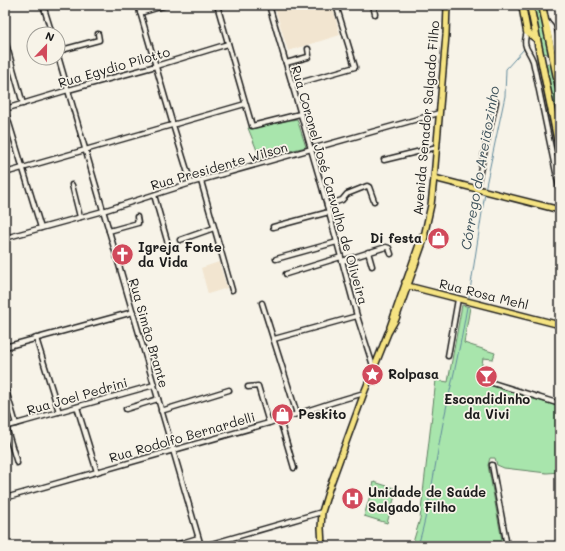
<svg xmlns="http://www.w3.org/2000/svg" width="565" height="551" font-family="Mali,sans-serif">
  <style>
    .built { fill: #f2e5d0 }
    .green { fill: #a8e5ac; stroke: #628064 }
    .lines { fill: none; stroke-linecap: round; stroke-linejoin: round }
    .stream { stroke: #628a9c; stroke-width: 1 }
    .minor-casing { stroke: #1c1c1c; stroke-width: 7 }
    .major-casing { stroke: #1c1c1c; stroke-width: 8 }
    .highway-casing { stroke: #1c1c1c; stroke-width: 9 }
    .minor { stroke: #f7f3e8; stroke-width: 4 }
    .major { stroke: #f5e382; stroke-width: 5 }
    .highway { stroke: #f5e382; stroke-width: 6 }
    .labels { text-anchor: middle; stroke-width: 3.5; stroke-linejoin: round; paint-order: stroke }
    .street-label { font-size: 13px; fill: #1c1c1c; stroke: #f7f3e8 }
    .poi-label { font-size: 13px; font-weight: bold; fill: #1c1c1c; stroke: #f7f3e8; text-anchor: start }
    .water-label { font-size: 14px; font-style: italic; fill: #3f535c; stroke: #f7f3e8 }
  </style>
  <rect width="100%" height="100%" fill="#f7f3e8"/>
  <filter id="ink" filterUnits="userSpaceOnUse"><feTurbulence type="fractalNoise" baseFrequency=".025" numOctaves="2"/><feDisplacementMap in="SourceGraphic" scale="8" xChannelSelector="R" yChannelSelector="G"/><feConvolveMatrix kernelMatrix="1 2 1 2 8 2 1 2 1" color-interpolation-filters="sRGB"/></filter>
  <g filter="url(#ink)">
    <g class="built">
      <path d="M274,5H332L340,35L288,51Z"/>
      <path d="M219,262L227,288L208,294L201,268Z"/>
    </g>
    <g class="green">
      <path d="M532,5H539L549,55L545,53L542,56Z"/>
      <path d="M548,63L551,64L560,110V141L545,65Z"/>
      <path d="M297,119L306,147L260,158L248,128Z"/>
      <path d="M462,305L470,307L464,343L495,353L493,359L483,358L479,381L560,407V472L547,473L504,468L497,465L495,458H490L488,465L503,546H412L420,519L436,380L448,382Z"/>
      <path d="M374,482L397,489L387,523L364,516Z"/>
    </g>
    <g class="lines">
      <g class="stream">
        <path d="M559,11L560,9"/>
        <path d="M485,190L505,96L506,69L524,49"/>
        <path d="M469,297L485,193"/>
        <path d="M418,546C430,506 435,464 443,423C451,384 461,346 467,307"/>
      </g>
      <defs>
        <g id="minor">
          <path d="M43,5L52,34"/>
          <path d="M138,5L173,125L191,183"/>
          <path d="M217,5L252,126L300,114"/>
          <path d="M269,5L322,187L357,316L374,369"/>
          <path d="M373,5L375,14"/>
          <path d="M140,13L167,5"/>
          <path d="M547,22L551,27L560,63"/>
          <path d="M527,32C522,48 528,48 533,61L560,192"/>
          <path d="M5,40L23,104"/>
          <path d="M58,51L99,40L98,34"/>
          <path d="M58,56L201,546"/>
          <path d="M286,63L308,57L309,55L308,49"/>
          <path d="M292,85L355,67L336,5"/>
          <path d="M5,109L68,90L156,66L228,44"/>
          <path d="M5,110L41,228"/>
          <path d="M384,160L437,147"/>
          <path d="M5,173L245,104"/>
          <path d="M201,181L232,290"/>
          <path d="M72,185L80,217"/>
          <path d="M476,189L496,102"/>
          <path d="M154,195L168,244"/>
          <path d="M327,205L342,200L347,194L367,186L369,187L374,201"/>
          <path d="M273,227L329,212"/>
          <path d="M109,231L138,223L137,217"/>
          <path d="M5,238L103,211L191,183L439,113"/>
          <path d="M180,240L214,228"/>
          <path d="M368,252L372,266"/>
          <path d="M276,259L337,242"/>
          <path d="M342,261L386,247L389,248L391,254"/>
          <path d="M286,274L341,257"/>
          <path d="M262,303L297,414"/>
          <path d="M36,338L59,412"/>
          <path d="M274,339L357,316"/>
          <path d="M5,347L133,312"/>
          <path d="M448,356L458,299"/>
          <path d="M483,380L560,404"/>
          <path d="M5,387L16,424"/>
          <path d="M248,387L258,386L269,423"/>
          <path d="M77,407L97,472"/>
          <path d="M126,409L158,399"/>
          <path d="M161,411L229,390"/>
          <path d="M280,420L294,468"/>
          <path d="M5,427L154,385"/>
          <path d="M6,427L17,463"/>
          <path d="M492,465L507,546"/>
          <path d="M5,498L269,423L334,402L364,393"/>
          <path d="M172,546L198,538"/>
          <path d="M204,546L322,512"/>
        </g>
        <g id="major">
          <path d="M434,178L560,210"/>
          <path d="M405,282L408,286L560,325"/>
          <path d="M390,327L422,236"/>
          <path d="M322,546L321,528L322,512L329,489L364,393L388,333L396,319L425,237V232L431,205L434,178L446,35L447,5"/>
        </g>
        <g id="highway">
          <path d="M524,5L523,10L527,32L537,39"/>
          <path d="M530,5L560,152"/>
          <path d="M542,5L560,92"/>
        </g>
      </defs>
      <use href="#minor" class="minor-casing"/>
      <use href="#major" class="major-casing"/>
      <use href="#highway" class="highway-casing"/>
      <use href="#minor" class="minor"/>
      <use href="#major" class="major"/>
      <use href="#highway" class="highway"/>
    </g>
  </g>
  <defs>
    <symbol id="shop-disc" viewBox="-11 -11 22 22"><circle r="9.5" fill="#d1495b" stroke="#f7f3e8"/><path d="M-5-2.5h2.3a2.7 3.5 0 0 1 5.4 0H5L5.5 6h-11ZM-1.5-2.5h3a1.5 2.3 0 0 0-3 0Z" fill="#fff"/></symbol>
    <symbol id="church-disc" viewBox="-11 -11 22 22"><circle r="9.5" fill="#d1495b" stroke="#f7f3e8"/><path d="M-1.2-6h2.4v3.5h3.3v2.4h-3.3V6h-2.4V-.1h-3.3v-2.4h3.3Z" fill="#fff"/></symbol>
    <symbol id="sight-disc" viewBox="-11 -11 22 22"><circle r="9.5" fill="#d1495b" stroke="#f7f3e8"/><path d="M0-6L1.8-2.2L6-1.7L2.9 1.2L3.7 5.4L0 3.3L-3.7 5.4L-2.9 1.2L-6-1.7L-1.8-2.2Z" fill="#fff"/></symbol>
    <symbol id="bar-disc" viewBox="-11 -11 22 22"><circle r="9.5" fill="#d1495b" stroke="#f7f3e8"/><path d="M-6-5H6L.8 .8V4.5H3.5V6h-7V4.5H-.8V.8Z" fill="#fff"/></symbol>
    <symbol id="hospital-disc" viewBox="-11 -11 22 22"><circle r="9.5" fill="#d1495b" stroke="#f7f3e8"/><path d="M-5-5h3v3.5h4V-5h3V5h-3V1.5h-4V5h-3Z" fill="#fff"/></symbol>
  </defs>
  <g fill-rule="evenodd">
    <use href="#shop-disc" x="426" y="226" width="25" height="25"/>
    <use href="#church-disc" x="110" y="242" width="25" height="25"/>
    <use href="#sight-disc" x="360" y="362" width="25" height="25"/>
    <use href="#bar-disc" x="474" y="364" width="25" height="25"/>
    <use href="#shop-disc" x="270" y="402" width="25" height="25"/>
    <use href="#hospital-disc" x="340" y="486" width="25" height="25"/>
  </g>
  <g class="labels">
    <g class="street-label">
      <text transform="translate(114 67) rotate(-16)" y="5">Rua Egydio Pilotto</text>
      <text transform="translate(426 118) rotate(-85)" y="5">Avenida Senador Salgado Filho</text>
      <text transform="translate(219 166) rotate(-16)" y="5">Rua Presidente Wilson</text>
      <text transform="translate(330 185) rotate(74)" y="5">Rua Coronel José Carvalho de Oliveira</text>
      <text transform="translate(484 294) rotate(14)" y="5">Rua Rosa Mehl</text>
      <text transform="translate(149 333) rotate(74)" y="5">Rua Simão Brante</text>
      <text transform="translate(77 396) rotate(-16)" y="5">Rua Joel Pedrini</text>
      <text transform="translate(182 437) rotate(-16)" y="5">Rua Rodolfo Bernardelli</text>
    </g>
    <g class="poi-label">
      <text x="422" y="243" text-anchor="end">Di festa</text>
      <text x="138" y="252">Igreja Fonte<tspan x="138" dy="15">da Vida</tspan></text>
      <text x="388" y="379">Rolpasa</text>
      <text x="487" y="404" text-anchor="middle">Escondidinho<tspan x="487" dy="15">da Vivi</tspan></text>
      <text x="298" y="419">Peskito</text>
      <text x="368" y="497">Unidade de Saúde<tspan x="368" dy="15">Salgado Filho</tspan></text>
    </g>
    <g class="water-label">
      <text transform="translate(480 168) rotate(-80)" y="5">Córrego do Areiãozinho</text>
    </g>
  </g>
  <rect width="565" height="551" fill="none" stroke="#f7f3e8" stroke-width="20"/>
  <rect x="10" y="10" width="545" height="531" fill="none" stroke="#1c1c1c" stroke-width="1.5" filter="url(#ink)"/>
  <g transform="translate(46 46) rotate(22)"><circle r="19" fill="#f7f3e8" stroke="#9f9d96"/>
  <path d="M0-3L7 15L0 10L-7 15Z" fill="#d1495b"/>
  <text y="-6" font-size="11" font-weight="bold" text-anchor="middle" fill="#1c1c1c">N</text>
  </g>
</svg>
